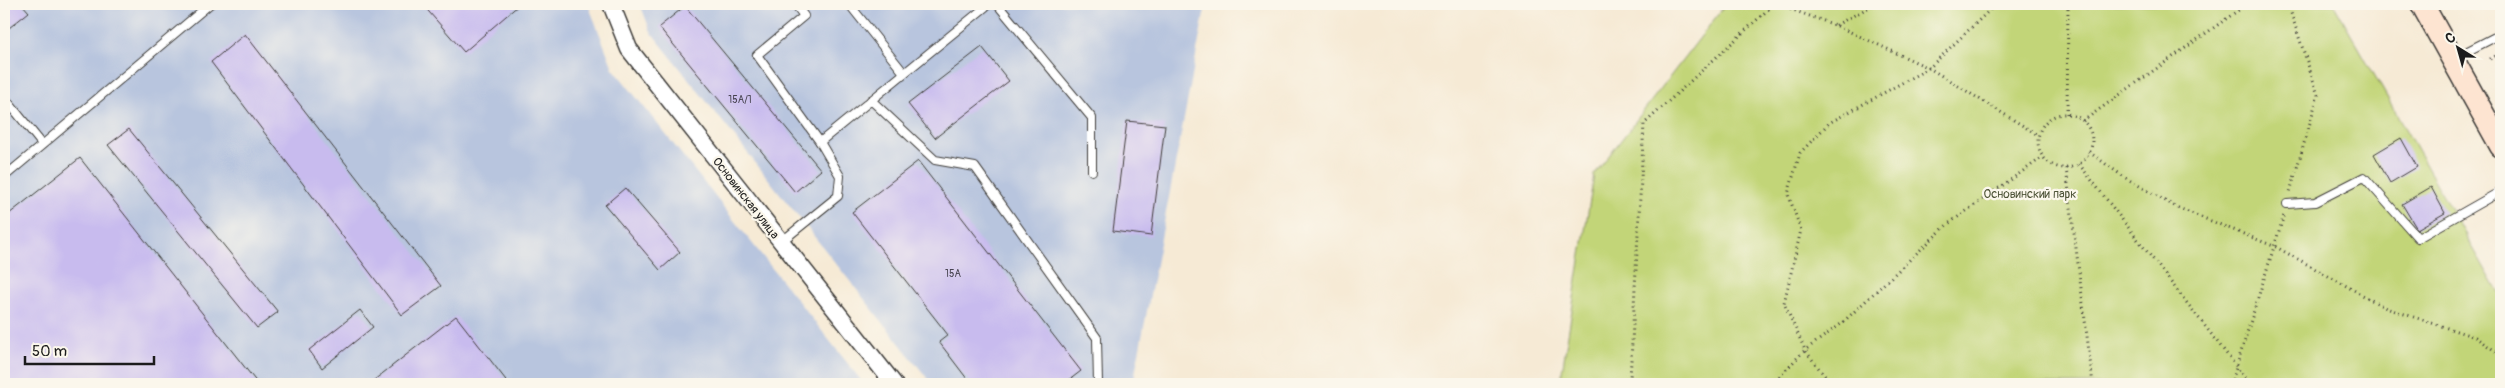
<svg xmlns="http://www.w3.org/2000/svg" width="2505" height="388" font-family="Pangolin,sans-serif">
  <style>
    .industrial { fill: #b8c5de }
    .green { fill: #c2d578; stroke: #6f784a }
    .building { fill: #c8bbee }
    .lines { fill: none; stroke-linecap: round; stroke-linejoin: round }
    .service-casing { stroke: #3d3b38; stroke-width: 10 }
    .minor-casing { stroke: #3d3b38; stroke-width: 19 }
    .secondary-casing { stroke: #3d3b38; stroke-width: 25 }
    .path { stroke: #3d3b38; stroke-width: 3; stroke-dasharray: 1 4; stroke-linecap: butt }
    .service { stroke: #fff; stroke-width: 8 }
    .minor { stroke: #fff; stroke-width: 16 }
    .secondary { stroke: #fde4d1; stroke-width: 22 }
    .labels { text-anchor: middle; stroke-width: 4.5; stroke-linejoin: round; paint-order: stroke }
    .number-label { font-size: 10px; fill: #474450 }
    .park-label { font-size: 12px; fill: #4e5438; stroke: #fbf7ec }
    .street-label { font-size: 12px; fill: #1c1c1c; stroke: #fbf7ec }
  </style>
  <rect width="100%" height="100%" fill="#fbf7ec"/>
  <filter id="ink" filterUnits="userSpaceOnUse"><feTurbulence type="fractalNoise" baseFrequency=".02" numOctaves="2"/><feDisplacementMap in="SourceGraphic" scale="10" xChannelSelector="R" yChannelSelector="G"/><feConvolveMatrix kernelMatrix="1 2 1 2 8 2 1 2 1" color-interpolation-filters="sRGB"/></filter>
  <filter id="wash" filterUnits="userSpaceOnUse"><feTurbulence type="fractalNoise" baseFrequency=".0096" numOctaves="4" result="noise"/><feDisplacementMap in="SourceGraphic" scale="20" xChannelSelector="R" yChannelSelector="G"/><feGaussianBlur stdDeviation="1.12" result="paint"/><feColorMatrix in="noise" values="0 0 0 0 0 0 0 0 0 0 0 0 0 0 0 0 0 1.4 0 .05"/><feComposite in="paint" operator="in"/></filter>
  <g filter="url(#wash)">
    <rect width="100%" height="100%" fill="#f6ead5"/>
    <g class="industrial">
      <path d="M4,4H588L613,68L864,384H4Z"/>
      <path d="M640,4H1206L1133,384H932L651,32Z"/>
    </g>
    <path class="green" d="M1726,4H2334L2501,297V384H1560L1594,175Z"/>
    <g id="blocks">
      <g class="building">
        <path d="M4,4H22L29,12L4,32Z"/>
        <path d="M422,4H520L464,52Z"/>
        <path d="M685,6L821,170L795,192L659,27Z"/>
        <path d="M245,34L441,286L402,315L211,62Z"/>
        <path d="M982,47L1009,81L935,138L908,104Z"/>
        <path d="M1127,121L1165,125L1151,236L1113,231Z"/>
        <path d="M129,129L278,312L257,328L108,145Z"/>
        <path d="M2401,138L2417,167L2390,183L2374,154Z"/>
        <path d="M80,158L258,384H4V218Z"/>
        <path d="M918,161L1081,371L1064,384H971L939,342L948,335L852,212Z"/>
        <path d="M2431,187L2445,213L2417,229L2402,204Z"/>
        <path d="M625,188L680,252L660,270L605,205Z"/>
        <path d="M360,310L373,327L322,368L309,350Z"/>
        <path d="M456,316L509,384H369Z"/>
      </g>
    </g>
  </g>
  <g filter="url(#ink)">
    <use href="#blocks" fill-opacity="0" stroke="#3d3b38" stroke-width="1"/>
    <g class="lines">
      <defs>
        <g id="service">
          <path d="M795,4L804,16L757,55L820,142"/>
          <path d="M849,4L904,73"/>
          <path d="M997,4L1092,118V171"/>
          <path d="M2454,58L2501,34"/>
          <path d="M4,97L42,144"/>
          <path d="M871,100L935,160L975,167L1097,338L1098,384"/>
          <path d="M4,177L210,4"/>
          <path d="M2287,204L2315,202L2364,177L2418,238L2501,191"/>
          <path d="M781,242L838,196L840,176L820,142L989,4"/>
        </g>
        <path id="minor" d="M611,4L629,49L894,384"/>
        <path id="secondary" d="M2422,4L2501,146"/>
      </defs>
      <use href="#service" class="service-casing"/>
      <use href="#minor" class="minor-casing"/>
      <use href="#secondary" class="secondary-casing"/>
      <g class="path">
        <path d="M1776,4L1835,25L1929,68L2038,135"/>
        <path d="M2288,4L2318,95L2290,192"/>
        <path d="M1836,25L1875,4"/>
        <path d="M2490,59L2501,53"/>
        <path d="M2067,114L2068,4"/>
        <circle cx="2065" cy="141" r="27"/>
        <path d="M2083,121L2247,4"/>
        <path d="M2089,152L2124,177L2176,207L2276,247L2386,308L2475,337L2501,355"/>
        <path d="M2079,164L2250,384"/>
        <path d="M2066,168L2093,384"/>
        <path d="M1634,384L1630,379L1644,124L1774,4"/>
        <path d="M1772,384L1805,350L1841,324L1948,224L2043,157"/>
        <path d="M1831,384L1805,350L1784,303L1801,230L1788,194L1800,153L1829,123L1929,68L1996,4"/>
        <path d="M2231,384L2284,215"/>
      </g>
      <use href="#service" class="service"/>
      <use href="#minor" class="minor"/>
      <use href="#secondary" class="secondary"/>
    </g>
  </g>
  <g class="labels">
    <g class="number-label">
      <text x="740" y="103">15А/1</text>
      <text x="953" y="277">15А</text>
    </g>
    <g class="park-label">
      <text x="2030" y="198">Основинский парк</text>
    </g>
    <g class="street-label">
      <text transform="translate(746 198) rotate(52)" y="4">Основинская улица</text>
    </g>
  </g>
  <rect width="2505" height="388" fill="none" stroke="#fbf7ec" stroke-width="20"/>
  <g transform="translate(2458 48) rotate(323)" stroke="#fbf7ec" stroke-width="4" paint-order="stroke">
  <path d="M0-4L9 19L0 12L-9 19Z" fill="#1c1c1c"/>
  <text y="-8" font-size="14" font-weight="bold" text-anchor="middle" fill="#1c1c1c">С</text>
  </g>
  <path d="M25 356v8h129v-8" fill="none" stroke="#1c1c1c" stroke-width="2.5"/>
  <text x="32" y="356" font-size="15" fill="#1c1c1c" stroke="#fbf7ec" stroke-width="4" paint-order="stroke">50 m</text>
</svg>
